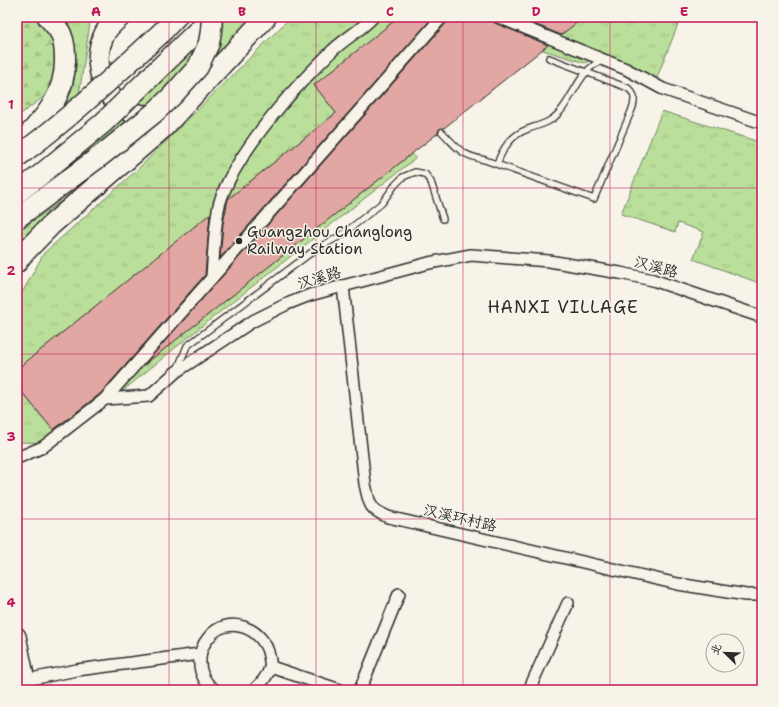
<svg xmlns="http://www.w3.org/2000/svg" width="779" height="707" font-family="'Shantell Sans','LXGW WenKai TC',sans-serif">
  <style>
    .grass { fill: url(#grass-tufts); stroke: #728562 }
    .forest { fill: url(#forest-firs); stroke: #728562 }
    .building { fill: #e2a7a2; stroke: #2b2b2b }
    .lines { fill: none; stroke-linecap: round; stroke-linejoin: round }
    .lane-casing { stroke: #2b2b2b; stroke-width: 8 }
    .street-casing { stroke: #2b2b2b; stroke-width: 14 }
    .primary-casing { stroke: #2b2b2b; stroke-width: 20 }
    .highway-casing { stroke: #2b2b2b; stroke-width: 23 }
    .lane { stroke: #f7f3e8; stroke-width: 5.5 }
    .street { stroke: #f7f3e8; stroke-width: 11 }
    .primary { stroke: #f7f3e8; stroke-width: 17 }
    .highway { stroke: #f7f3e8; stroke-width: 20 }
    .highway-bridge-casing { stroke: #2b2b2b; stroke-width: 23; stroke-linecap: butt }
    .highway-bridge { stroke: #f7f3e8; stroke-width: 20 }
    .grid { fill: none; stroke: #c2185b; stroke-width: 1; stroke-opacity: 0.55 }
    .poi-dot { fill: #2b2b2b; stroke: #f7f3e8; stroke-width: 1.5 }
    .labels { text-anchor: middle; stroke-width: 3; stroke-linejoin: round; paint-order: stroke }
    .poi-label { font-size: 15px; fill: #2b2b2b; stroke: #f7f3e8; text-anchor: start }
    .street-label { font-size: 15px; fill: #2b2b2b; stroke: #f7f3e8 }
    .quarter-label { font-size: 17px; letter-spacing: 1px; fill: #2b2b2b; stroke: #f7f3e8 }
    .neatline { fill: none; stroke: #c2185b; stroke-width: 1.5 }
    .grid-label { font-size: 13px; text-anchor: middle; font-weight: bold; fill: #c2185b }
  </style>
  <defs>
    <pattern id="grass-tufts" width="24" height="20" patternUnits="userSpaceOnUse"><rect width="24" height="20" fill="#badf9a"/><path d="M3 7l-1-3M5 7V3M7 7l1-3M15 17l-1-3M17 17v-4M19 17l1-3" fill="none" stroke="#a0c085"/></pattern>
    <pattern id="forest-firs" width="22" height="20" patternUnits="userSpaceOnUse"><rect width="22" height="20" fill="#badf9a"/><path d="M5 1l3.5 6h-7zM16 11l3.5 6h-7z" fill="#a0c085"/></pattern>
  </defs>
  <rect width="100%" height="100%" fill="#f7f3e8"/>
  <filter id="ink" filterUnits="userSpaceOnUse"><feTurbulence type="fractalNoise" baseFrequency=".025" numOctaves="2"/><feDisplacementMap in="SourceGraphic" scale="8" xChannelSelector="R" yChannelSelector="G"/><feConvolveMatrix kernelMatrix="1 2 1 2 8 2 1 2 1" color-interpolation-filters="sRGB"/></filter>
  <g filter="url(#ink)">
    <g class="grass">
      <path d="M62,17H91L79,95L57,113C62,104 68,95 71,85C77,67 76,32 62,17Z"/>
      <path d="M227,17H256L204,73L63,171Z"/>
      <path d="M291,17H681L656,80L598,56L585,63L494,35L387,123L416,158L207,322L59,443L17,442V302L44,253L138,169Z"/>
      <path d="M662,111L762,143V284L693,259L704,232L678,223L675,232L621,214Z"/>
    </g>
    <g class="forest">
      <path d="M17,17H34L47,26L54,47L57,70L50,92L17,117Z"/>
      <path d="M70,195L19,246L17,249V232Z"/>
    </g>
    <g class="building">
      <path d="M399,17H433L220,258L223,224L228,199L336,113L314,85Z"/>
      <path d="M449,17H491L492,21L495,23L548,45L444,128L439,129L438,133L143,366L447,22Z"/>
      <path d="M517,17H584L561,35Z"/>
      <path d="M210,214L205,275L100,394L53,430L17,386V369Z"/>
    </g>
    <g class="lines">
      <defs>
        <g id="lane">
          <path d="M442,132C459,149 460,155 485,160L594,199L633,107C635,98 635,94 628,88L549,58"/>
          <path d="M497,164C503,148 511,135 528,129C539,125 550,123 558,114C573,99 580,68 602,61"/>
          <path d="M177,370L187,346L316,249L342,235L382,203L395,185L403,177L415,172L425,174L431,182L443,219"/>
        </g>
        <g id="street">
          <path d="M498,17L626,69L663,89L762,123"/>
          <path d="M212,277C214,253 214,229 219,205C224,187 233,172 243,156C268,117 300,82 333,50C346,38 361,30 373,17"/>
          <path d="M343,286L365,484C370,505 368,508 388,517L678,584L746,595H762"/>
          <path d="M105,399L442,17"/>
          <path d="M17,458L43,447L105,399L149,396L176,372L253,321L287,304L310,295L343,286L429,263L471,255L549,261L620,273L653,280L762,317"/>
          <path d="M271,667L340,690"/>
          <path d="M26,680L77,670L200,654"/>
          <path d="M215,690C204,683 199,671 200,659C200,650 204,643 209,637C228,613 265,629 269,656C270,660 271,664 270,668C267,677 261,684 254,690"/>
          <path d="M360,690L399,594"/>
          <path d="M529,690L568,603"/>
        </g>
        <path id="primary" d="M17,636L28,690"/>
        <g id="highway">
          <path d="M120,17C114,22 108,27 105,33C90,62 103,101 134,113C144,117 153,117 162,110"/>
          <path d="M161,33L176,17"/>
          <path d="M178,50L212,17"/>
          <path d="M17,147C41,121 65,99 65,61C65,52 65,43 61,34C58,28 52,22 48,17"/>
          <path d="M17,262L21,256L51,225L163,128L266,17"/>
        </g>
      </defs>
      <use href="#lane" class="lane-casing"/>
      <use href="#street" class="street-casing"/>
      <use href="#primary" class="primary-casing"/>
      <use href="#highway" class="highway-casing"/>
      <use href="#lane" class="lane"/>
      <use href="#street" class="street"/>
      <use href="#primary" class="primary"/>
      <use href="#highway" class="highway"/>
      <defs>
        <g id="highway-bridge">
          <path d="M17,157C68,120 114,76 161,33"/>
          <path d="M17,193L39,176L103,123L178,50"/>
          <path d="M17,218L103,154L154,113L172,96L198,67L209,43L211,31L212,17"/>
        </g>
      </defs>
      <use href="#highway-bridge" class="highway-bridge-casing"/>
      <use href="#highway-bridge" class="highway-bridge"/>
    </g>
  </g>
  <path class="grid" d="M169,17V690M316,17V690M463,17V690M610,17V690M17,188H762M17,354H762M17,519H762"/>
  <circle class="poi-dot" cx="239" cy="241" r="4"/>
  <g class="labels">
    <g class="poi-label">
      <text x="247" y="237">Guangzhou Changlong<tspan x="247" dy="17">Railway Station</tspan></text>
    </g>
    <g class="street-label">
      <text transform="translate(656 267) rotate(15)" y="5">汉溪路</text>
      <text transform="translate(319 278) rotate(-17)" y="5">汉溪路</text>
      <text transform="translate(460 518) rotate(13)" y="5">汉溪环村路</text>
    </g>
    <g class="quarter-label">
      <text x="563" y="313">HANXI VILLAGE</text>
    </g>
  </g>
  <rect width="779" height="707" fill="none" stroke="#f7f3e8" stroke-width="44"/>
  <g transform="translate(725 653) rotate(293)"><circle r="19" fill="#f7f3e8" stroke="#a5a39c"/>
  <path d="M0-3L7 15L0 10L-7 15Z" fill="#2b2b2b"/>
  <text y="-6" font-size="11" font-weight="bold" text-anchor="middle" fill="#2b2b2b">北</text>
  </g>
  <rect x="22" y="22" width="735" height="663" class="neatline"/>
  <g class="grid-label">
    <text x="96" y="16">A</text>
    <text x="242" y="16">B</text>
    <text x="390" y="16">C</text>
    <text x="536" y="16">D</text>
    <text x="684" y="16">E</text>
    <text x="11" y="109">1</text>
    <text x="11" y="275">2</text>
    <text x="11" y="441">3</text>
    <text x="11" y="607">4</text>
  </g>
</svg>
